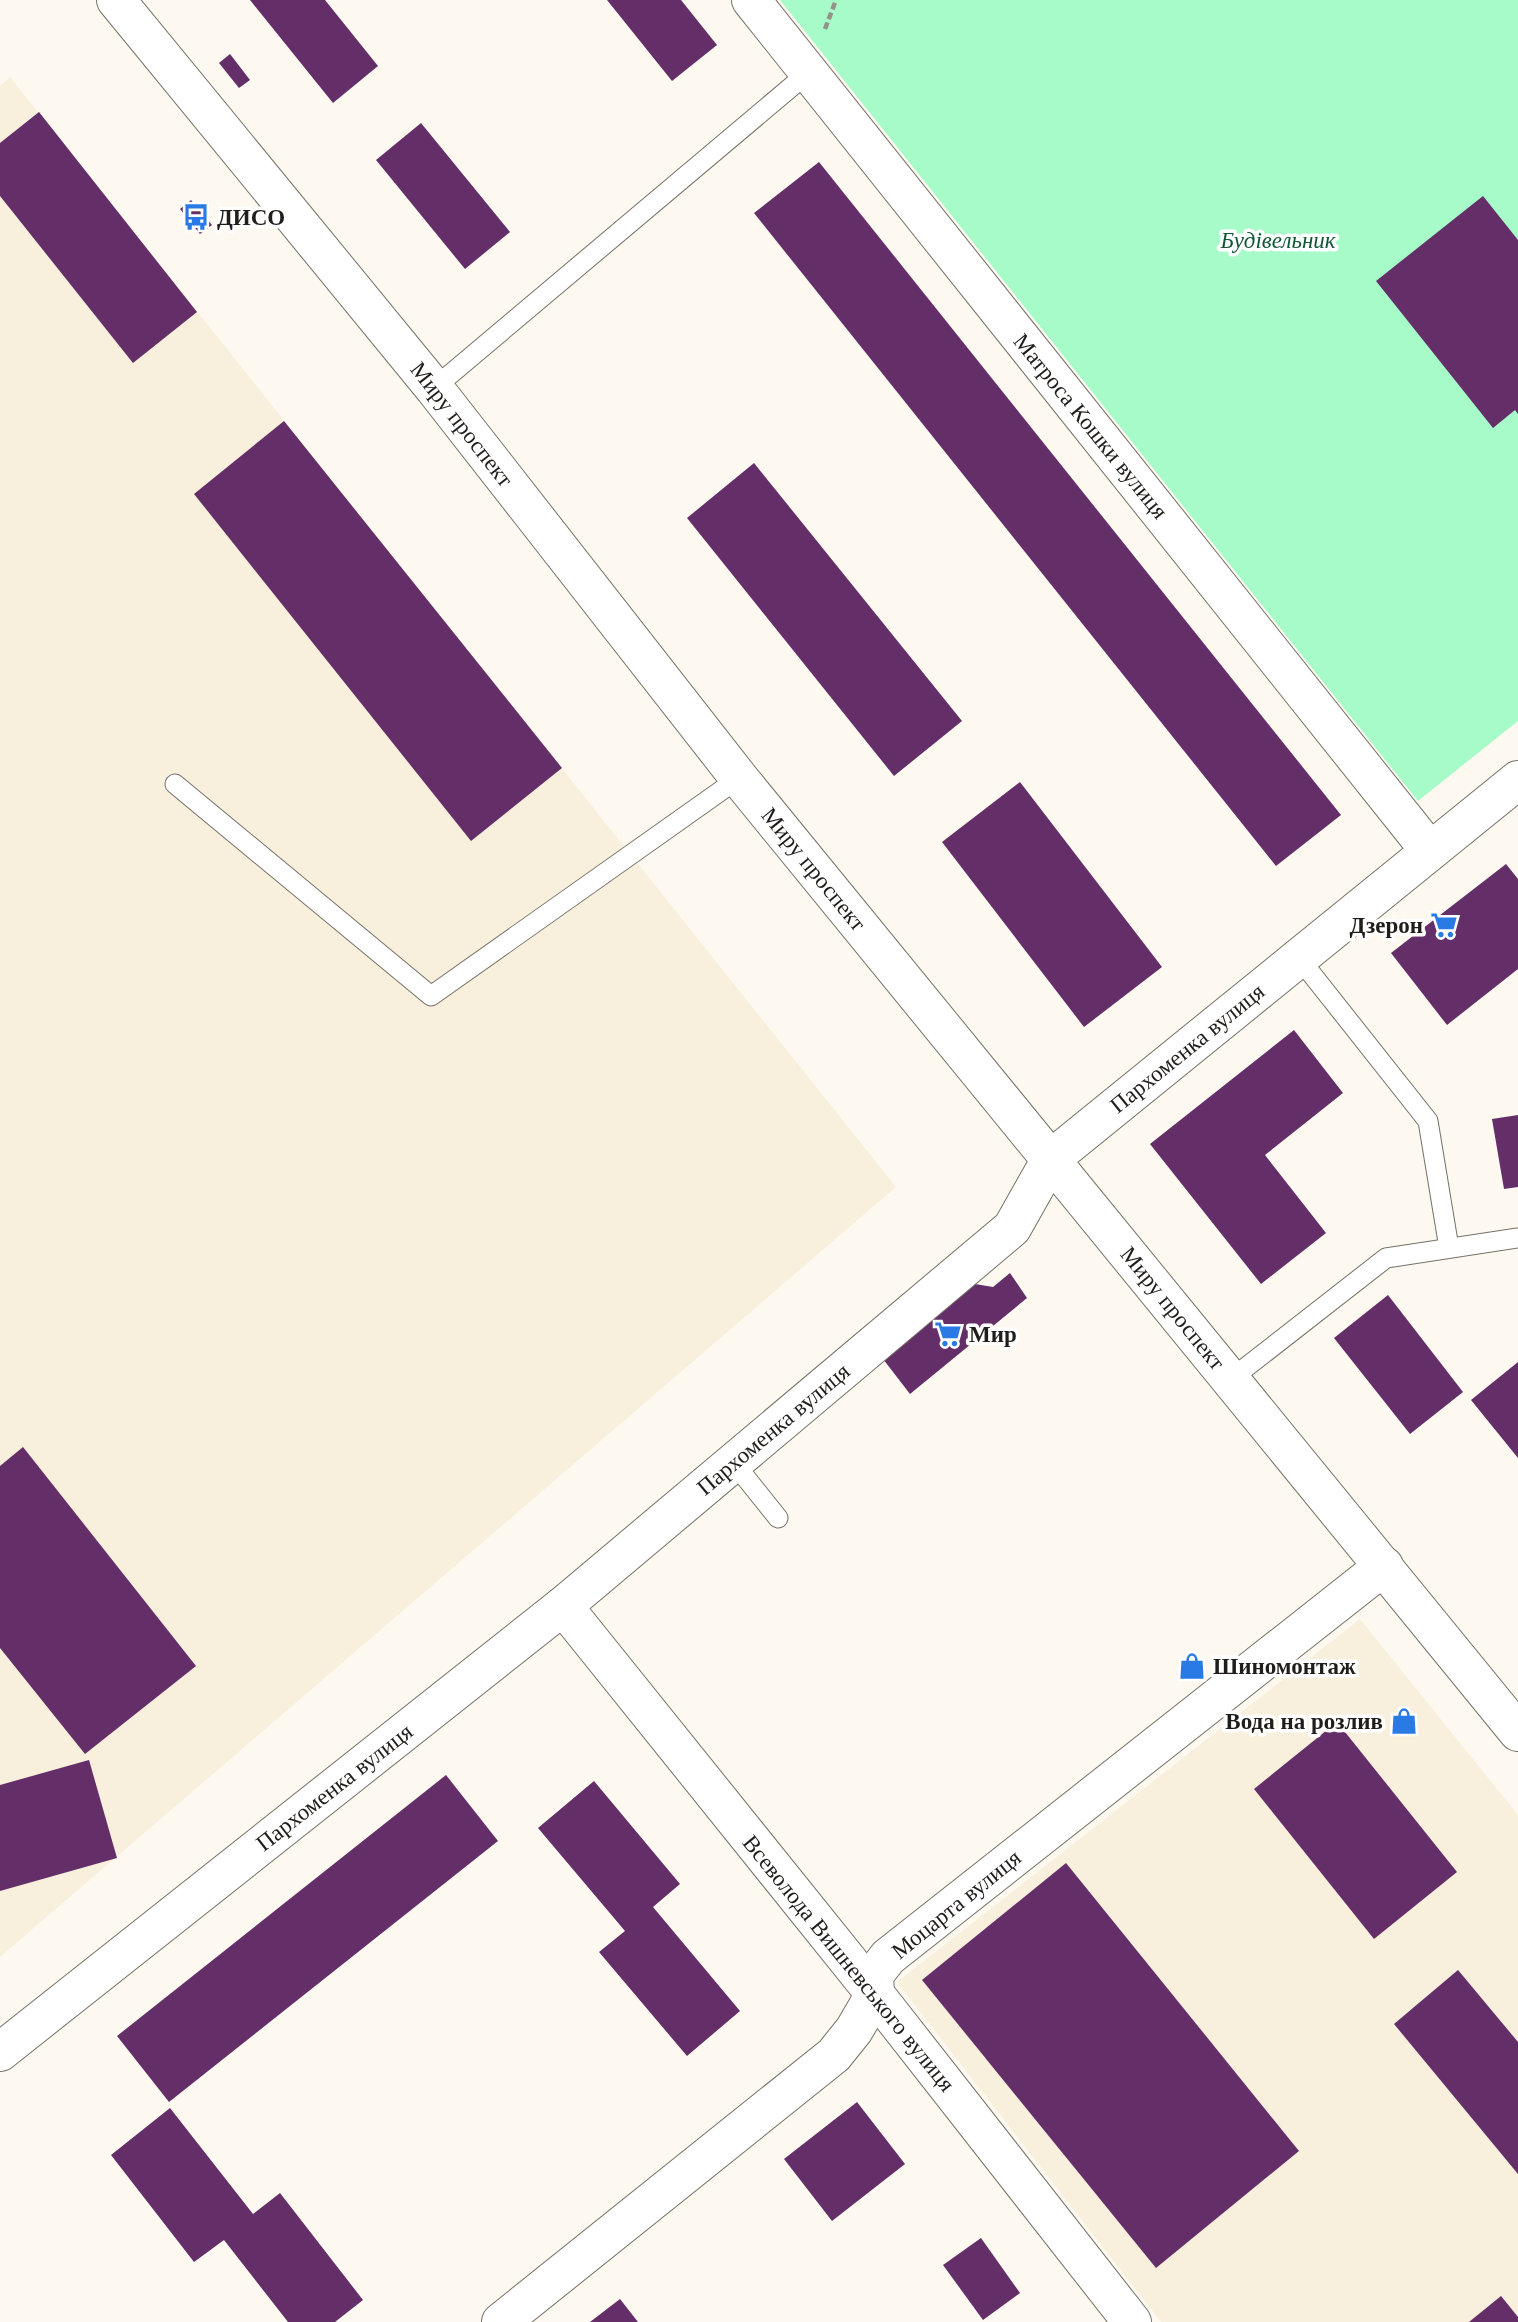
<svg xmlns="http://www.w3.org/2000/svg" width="1518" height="2322" font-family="'Times New Roman',serif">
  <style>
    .built { fill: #f9efdd }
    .green { fill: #a6fbc9 }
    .building { fill: #642e69 }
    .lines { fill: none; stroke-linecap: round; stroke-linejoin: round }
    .lane-casing { stroke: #767167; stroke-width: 21 }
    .street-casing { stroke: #767167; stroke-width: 40 }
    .secondary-casing { stroke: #767167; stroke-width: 40 }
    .path { stroke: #95928b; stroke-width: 4.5; stroke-dasharray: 7 3.5; stroke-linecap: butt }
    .lane { stroke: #fff; stroke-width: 19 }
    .street { stroke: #fff; stroke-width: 38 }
    .secondary { stroke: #fff; stroke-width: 38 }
    .labels { text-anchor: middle; stroke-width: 7; stroke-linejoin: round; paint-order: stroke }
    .poi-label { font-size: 23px; font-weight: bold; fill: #201e1a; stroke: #fff; text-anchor: start }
    .park-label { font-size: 23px; font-style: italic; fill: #125736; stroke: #fff }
    .street-label { font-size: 23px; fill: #201e1a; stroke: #fff }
  </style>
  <rect width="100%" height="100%" fill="#fef9f0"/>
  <g class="built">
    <path d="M10,77L896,1187L0,1957V86Z"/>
    <path d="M1360,1619L1518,1815V2322H1161L897,1982Z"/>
  </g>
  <path class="green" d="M780,0H1518V721L1418,801Z"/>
  <g class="building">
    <path d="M250,0H325L378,66L333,103Z"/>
    <path d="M607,0H681L717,45L672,81Z"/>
    <path d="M230,54L250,80L239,88L219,63Z"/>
    <path d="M39,112L197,312L133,363L0,196V143Z"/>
    <path d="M421,123L510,232L465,269L376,160Z"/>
    <path d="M819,162L1341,815L1276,866L754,213Z"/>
    <path d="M1483,196L1518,240V414L1515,410L1493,428L1376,281Z"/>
    <path d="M191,200L212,225L200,234L180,209Z"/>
    <path d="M284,421L562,768L471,841L194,494Z"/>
    <path d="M754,463L962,721L894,776L687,518Z"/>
    <path d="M1020,782L1162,967L1084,1027L942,842Z"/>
    <path d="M1506,864L1518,879V969L1447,1025L1391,953Z"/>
    <path d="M1294,1030L1343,1093L1265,1155L1326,1233L1261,1284L1150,1144Z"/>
    <path d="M1518,1115V1187L1504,1189L1492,1119Z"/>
    <path d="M1010,1273L1027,1298L910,1394L883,1359L975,1284L993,1287Z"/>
    <path d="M1388,1295L1463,1392L1410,1434L1334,1338Z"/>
    <path d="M1518,1362V1458L1471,1400Z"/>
    <path d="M23,1447L196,1666L85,1754L0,1648V1466Z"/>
    <path d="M1337,1722L1457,1872L1374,1939L1254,1789Z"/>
    <path d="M89,1760L117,1858L0,1891V1785Z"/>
    <path d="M446,1775L498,1841L169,2102L117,2036Z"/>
    <path d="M594,1781L680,1884L653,1907L740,2011L687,2056L599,1952L625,1931L538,1828Z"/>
    <path d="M1066,1863L1299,2151L1156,2268L922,1980Z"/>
    <path d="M1458,1970L1518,2042V2174L1394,2024Z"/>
    <path d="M857,2102L905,2164L832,2221L784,2159Z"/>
    <path d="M170,2108L253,2214L280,2193L363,2300L335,2322H288L224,2240L194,2262L111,2155Z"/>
    <path d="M981,2238L1020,2293L983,2320L943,2265Z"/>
    <path d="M1501,2296L1518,2317V2322H1469Z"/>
    <path d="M620,2299L638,2322H590Z"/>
  </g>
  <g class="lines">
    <defs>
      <g id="lane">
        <path d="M434,388L809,72"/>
        <path d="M175,784L431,996L739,778"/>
        <path d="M1299,958L1428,1121L1449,1248"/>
        <path d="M1231,1379L1386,1258L1518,1238"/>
        <path d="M734,1463L778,1518"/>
      </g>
      <g id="street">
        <path d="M751,0L1430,851"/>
        <path d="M563,1606L875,1994L1132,2322"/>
        <path d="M0,2052L563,1606L1012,1228L1051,1159L1518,780"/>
        <path d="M501,2322L834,2055L854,2030L875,1994L874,1975L888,1957L1384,1566"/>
      </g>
      <path id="secondary" d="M116,0L434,388L739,778L1518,1732"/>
    </defs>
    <use href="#lane" class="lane-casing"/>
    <use href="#street" class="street-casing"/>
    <use href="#secondary" class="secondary-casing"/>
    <path class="path" d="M825,29L836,0"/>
    <use href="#lane" class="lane"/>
    <use href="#street" class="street"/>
    <use href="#secondary" class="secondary"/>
  </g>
  <defs>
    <symbol id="bus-bare" viewBox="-9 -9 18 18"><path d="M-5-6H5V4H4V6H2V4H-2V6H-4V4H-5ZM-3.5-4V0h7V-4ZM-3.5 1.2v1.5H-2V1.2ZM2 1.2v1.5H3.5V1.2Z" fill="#2a7ae5" stroke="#fff" stroke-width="2.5" paint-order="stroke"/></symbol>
    <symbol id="supermarket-bare" viewBox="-9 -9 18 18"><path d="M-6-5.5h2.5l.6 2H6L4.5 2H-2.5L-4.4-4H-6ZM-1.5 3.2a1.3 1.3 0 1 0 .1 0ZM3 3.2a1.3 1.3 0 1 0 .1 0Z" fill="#2a7ae5" stroke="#fff" stroke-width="2.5" paint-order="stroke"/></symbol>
    <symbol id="shop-bare" viewBox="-9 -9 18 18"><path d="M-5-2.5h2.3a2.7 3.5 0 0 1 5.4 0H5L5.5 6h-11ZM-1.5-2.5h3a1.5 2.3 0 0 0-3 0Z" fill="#2a7ae5" stroke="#fff" stroke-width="2.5" paint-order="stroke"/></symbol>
  </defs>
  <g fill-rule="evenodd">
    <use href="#bus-bare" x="177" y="198" width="38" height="38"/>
    <use href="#supermarket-bare" x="1425" y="906" width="38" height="38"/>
    <use href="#supermarket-bare" x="929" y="1315" width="38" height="38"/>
    <use href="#shop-bare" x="1173" y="1647" width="38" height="38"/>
    <use href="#shop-bare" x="1385" y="1702" width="38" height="38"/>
  </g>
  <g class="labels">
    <g class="poi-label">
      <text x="217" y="225">ДИСО</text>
      <text x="1423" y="933" text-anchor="end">Дзерон</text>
      <text x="969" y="1342">Мир</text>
      <text x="1213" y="1674">Шиномонтаж</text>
      <text x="1383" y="1729" text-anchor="end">Вода на розлив</text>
    </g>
    <g class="park-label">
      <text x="1278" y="248">Будівельник</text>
    </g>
    <g class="street-label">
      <text transform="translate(462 424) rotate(52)" y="8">Миру проспект</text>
      <text transform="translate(1091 426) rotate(51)" y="8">Матроса Кошки вулиця</text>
      <text transform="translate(814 869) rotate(51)" y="8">Миру проспект</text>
      <text transform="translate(1187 1048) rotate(-39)" y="8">Пархоменка вулиця</text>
      <text transform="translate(1173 1308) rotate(51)" y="8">Миру проспект</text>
      <text transform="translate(773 1429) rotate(-40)" y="8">Пархоменка вулиця</text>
      <text transform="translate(334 1787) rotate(-38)" y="8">Пархоменка вулиця</text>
      <text transform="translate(956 1904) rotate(-39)" y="8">Моцарта вулиця</text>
      <text transform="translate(849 1963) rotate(51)" y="8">Всеволода Вишневського вулиця</text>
    </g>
  </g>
</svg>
